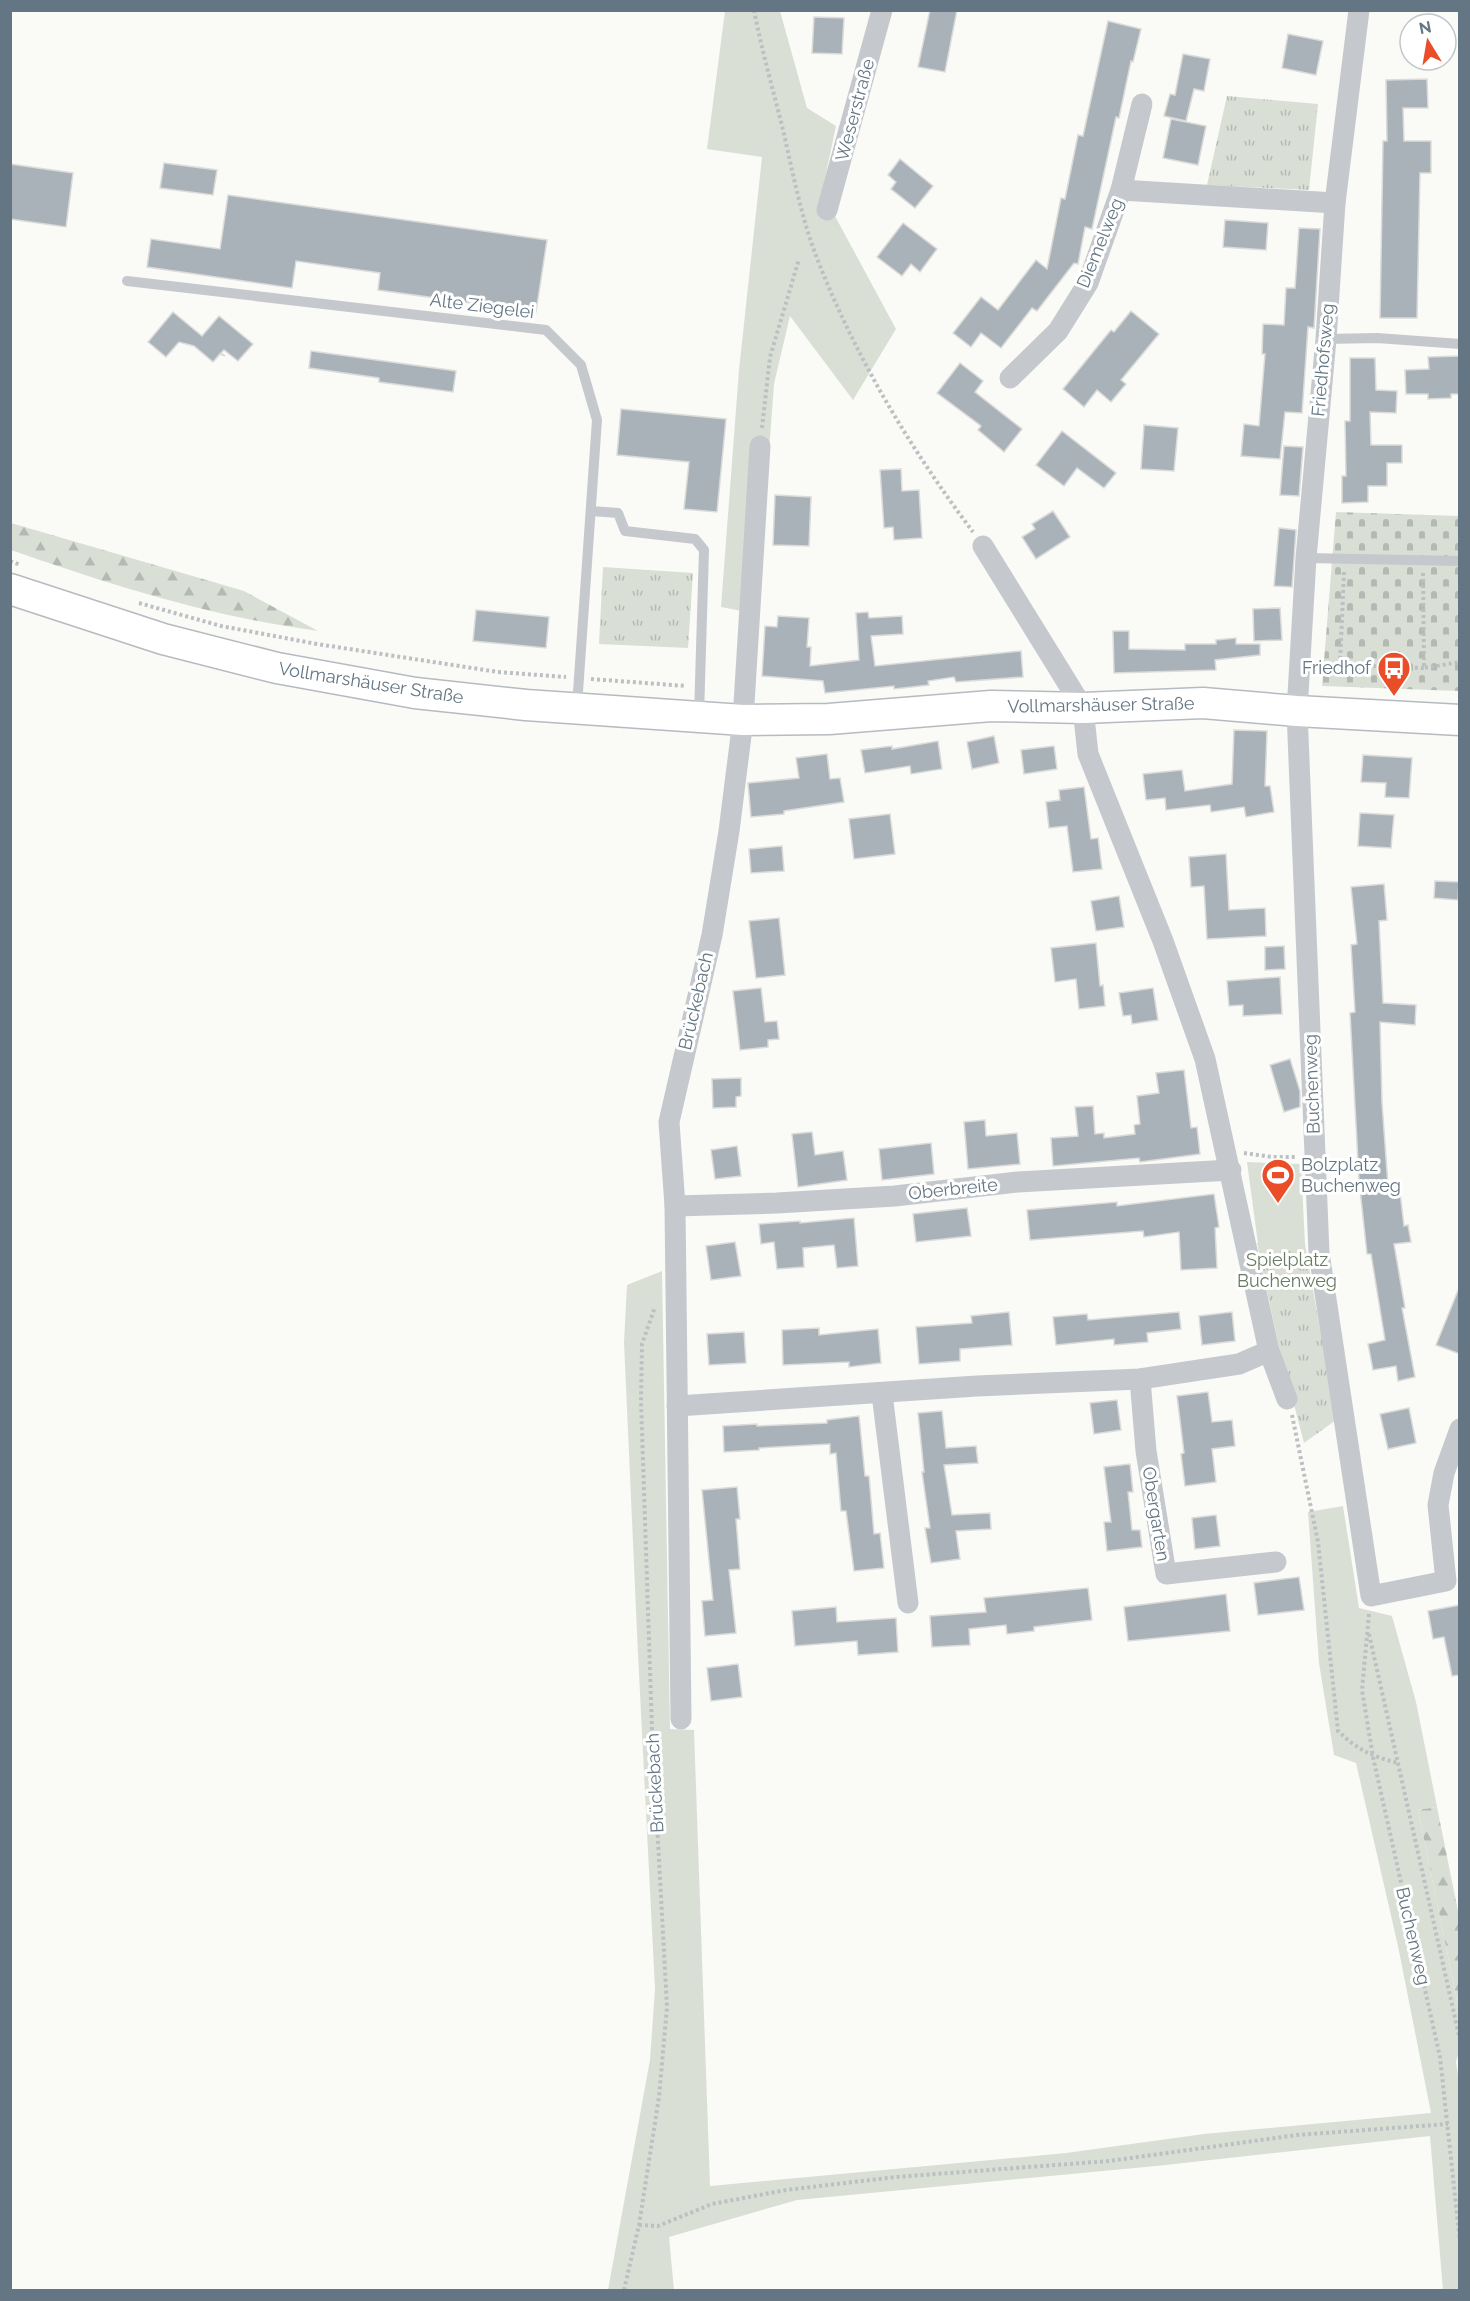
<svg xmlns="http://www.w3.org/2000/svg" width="1470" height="2301" font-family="Raleway,sans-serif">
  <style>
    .grass { fill: #dadfd6 }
    .forest { fill: url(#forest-firs) }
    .cemetery { fill: url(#cemetery-stones) }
    .park { fill: url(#park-tufts) }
    .building { fill: #aab2b9; stroke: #dbdbd9; stroke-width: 1.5 }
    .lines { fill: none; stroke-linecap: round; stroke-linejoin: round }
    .secondary-casing { stroke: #b5bbc0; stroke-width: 33 }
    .path { stroke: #bcc0c2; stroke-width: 4; stroke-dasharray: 3 3; stroke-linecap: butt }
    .service { stroke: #c5c9cd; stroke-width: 10 }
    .minor { stroke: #c5c9cd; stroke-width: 21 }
    .secondary { stroke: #fff; stroke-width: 30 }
    .labels { text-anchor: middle; stroke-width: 6; stroke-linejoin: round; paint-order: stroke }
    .street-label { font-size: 18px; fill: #647683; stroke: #fff }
    .poi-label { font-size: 18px; fill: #647683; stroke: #fff; text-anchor: end }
    .park-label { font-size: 18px; fill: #687a63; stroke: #fff }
  </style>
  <defs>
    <pattern id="forest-firs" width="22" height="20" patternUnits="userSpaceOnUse" patternTransform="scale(1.5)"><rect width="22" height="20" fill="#dadfd6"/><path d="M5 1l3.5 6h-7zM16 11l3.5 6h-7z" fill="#b4b9b3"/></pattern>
    <pattern id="cemetery-stones" width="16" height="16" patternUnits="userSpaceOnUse" patternTransform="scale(1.5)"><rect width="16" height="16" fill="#dadfd6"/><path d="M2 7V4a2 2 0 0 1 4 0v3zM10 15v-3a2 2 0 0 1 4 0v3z" fill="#b4b9b3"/></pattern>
    <pattern id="park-tufts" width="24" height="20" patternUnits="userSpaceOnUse" patternTransform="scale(1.5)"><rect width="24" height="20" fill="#dadfd6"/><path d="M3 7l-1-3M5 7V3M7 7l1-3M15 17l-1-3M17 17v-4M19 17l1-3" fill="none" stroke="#b4b9b3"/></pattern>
  </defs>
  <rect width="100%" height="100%" fill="#fafaf7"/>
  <g class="grass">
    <path d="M725,11H780L807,108L836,126L822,192L896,329L853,400L790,316L774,384L757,614L721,607L739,370L762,157L707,149Z"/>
    <path d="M1247,1162L1301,1164L1305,1244H1258Z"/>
    <path d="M662,1271L670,1729L694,1730L710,2186L1066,2153L1204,2134L1431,2113L1398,1946L1356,1763L1334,1755L1319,1663L1308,1512L1343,1506L1359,1608L1392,1616L1416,1702L1437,1807L1418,1810L1459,2010V2052L1456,2062L1460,2087L1459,2290H1443L1430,2136L1156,2166L797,2200L669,2237L674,2290H608L650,2060L655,1989L638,1654L624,1342L627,1285Z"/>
  </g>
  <g class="forest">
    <path d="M11,523L244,591L318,631C212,617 111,585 11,550Z"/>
    <path d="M1437,1807L1459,1916V2010L1418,1810Z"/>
  </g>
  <path class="cemetery" d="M1336,512L1459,516V691L1322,686Z"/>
  <g class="park">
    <path d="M1227,96L1318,104L1309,190L1207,185Z"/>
    <path d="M603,567L693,573L688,648L599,644Z"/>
    <path d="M1257,1243L1305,1244L1336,1420L1304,1443L1278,1343Z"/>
  </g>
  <g class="building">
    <path d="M930,10H957L945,72L918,67Z"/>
    <path d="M814,17L844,18L842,54L812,53Z"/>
    <path d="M1108,21L1141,29L1133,62L1131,61L1119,118L1116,117L1092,229L1085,227L1078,264L1074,263L1037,311L1032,308L1001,348L981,333L971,347L953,333L981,297L998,310L1036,260L1047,269L1061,198L1065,199L1078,135L1083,136Z"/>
    <path d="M1288,34L1323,41L1316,75L1282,68Z"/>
    <path d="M1183,54L1210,59L1204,91L1194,89L1186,121L1164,116L1170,94L1175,95Z"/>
    <path d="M1427,79L1428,108H1403L1404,141H1431V173H1420L1417,318H1380L1383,141H1387L1386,80Z"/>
    <path d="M1171,119L1206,126L1198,165L1163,158Z"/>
    <path d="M900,159L933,186L915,208L891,189L896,182L888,175Z"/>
    <path d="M164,163L217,170L213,195L160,188Z"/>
    <path d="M10,164L73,173L66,227L10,219Z"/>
    <path d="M228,195L547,240L536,312L378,290L380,273L296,261L292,288L147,267L151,239L220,249Z"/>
    <path d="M1225,220L1268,223L1266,250L1223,247Z"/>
    <path d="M903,223L937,249L920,272L911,264L902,276L877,257Z"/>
    <path d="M1299,228L1320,229L1314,328L1308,327L1302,413L1285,412L1280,459L1241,456L1244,424L1259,426L1265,354H1262L1263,324L1284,325L1286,288H1295Z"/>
    <path d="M1131,311L1159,334L1121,380L1126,384L1111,402L1097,390L1084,407L1063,389L1111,330L1114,332Z"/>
    <path d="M173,312L202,336L219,316L253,344L238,361L224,350L221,353L225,356L220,354L213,362L194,346L179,342L166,357L148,342Z"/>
    <path d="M311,351L456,371L453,392L379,382V378L309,368Z"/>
    <path d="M1459,356L1460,394H1451V398L1428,399V394H1406L1405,370L1429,369L1428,357Z"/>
    <path d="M1350,358H1375L1376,390L1397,391L1396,413L1370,412L1371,445H1402V463H1387V486H1368V502L1342,503V476H1346L1345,421H1350Z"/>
    <path d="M960,363L983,381L975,392L1022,429L1004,452L978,430L981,426L937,393Z"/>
    <path d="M621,409L726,419L717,512L684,509L689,462L617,455Z"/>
    <path d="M1144,425L1178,428L1174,471L1141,469Z"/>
    <path d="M1062,431L1116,473L1104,488L1077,468L1064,486L1036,465Z"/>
    <path d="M1284,446L1303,447L1299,496L1280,495Z"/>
    <path d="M901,469L902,491L919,490L922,538L894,540L893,527L884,528L880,470Z"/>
    <path d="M775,495L811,497L809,546L773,545Z"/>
    <path d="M1053,511L1070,537L1036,559L1022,537L1035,529L1032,524Z"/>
    <path d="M1279,528L1296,530L1292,587L1274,586Z"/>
    <path d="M1280,608L1282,640L1254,641L1253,609Z"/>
    <path d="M476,610L549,617L546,648L473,641Z"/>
    <path d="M868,612L869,618L902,616L903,634L871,636L875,666L1021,651L1023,677L956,682L954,677L928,681L929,685L894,689V686L825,693L823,681L762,676L765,626L777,627L778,616L809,618L807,647H811L810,666L859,660L856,613Z"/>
    <path d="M1113,631H1129V649L1185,650V644H1216V640L1236,638V644H1260V655L1215,660L1216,670L1114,673Z"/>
    <path d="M1234,730L1267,731L1265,786H1270L1274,812L1246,817L1244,807L1211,812L1210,805L1166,810L1165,798L1146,800L1143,774L1182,770L1185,791L1232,784Z"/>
    <path d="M994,736L999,763L972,769L967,742Z"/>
    <path d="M938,741L942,769L911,774L910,766L865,773L861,750L892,746V749Z"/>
    <path d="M1054,746L1057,769L1024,774L1021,750Z"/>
    <path d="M827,754L830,779L840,778L844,802L784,811V814L751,817L748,783L799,778L796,758Z"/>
    <path d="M1363,755L1412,758L1409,798L1385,797L1386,783L1361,782Z"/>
    <path d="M1084,787L1091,839L1098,838L1102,869L1073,872L1067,826L1049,828L1046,802L1060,800L1059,790Z"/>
    <path d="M1360,813L1394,815L1391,848L1358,846Z"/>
    <path d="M890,814L895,854L854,859L849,819Z"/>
    <path d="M782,846L784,871L751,873L749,849Z"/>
    <path d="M1226,854L1229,910L1265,908L1266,936L1207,939L1204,886L1191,887L1189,857Z"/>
    <path d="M1435,881L1459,882L1458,900L1434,898Z"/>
    <path d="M1384,884L1387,920L1379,921L1383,1003L1416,1005L1415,1025L1380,1022L1382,1103L1388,1185L1399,1184L1404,1226L1408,1225L1411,1242L1394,1244L1405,1308H1402L1415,1377L1398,1381L1396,1366L1373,1370L1368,1344L1385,1340L1371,1254H1367L1359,1180L1350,1013L1355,1012L1351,945L1357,944L1351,887Z"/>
    <path d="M1119,896L1124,927L1096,931L1091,901Z"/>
    <path d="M779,918L785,975L756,978L749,921Z"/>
    <path d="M1096,943L1100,986L1103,985L1105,1006L1079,1009L1076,979L1055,982L1051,948Z"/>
    <path d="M1284,946L1285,969L1265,970V947Z"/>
    <path d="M1280,977L1282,1014L1243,1016V1005L1229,1006L1227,981Z"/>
    <path d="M761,988L765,1022L777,1021L779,1039L768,1040V1047L740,1050L733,991Z"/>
    <path d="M1153,988L1158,1020L1132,1024L1131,1015L1123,1016L1119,993Z"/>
    <path d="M1290,1059L1300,1091V1107L1284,1112L1270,1065Z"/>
    <path d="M1184,1070L1191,1128L1197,1127L1200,1154L1140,1162L1139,1158L1053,1166L1051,1138L1078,1136L1075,1107L1093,1106L1095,1134L1104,1133V1138L1135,1134L1134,1125L1140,1124L1137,1096L1159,1093L1156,1073Z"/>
    <path d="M741,1078V1096L736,1097V1107L713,1108L712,1079Z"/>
    <path d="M985,1120L986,1136L1017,1133L1020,1164L968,1169L964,1122Z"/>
    <path d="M812,1132L815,1155L843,1151L847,1180L798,1187L792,1134Z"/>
    <path d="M931,1143L934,1174L882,1180L879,1149Z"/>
    <path d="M737,1146L741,1176L715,1179L711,1150Z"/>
    <path d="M1214,1194L1219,1227L1215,1228L1217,1268L1181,1270L1179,1232L1144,1237L1143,1231L1030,1240L1027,1210L1117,1202V1206Z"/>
    <path d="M967,1208L971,1236L916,1242L913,1214Z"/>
    <path d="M854,1218L858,1266L837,1268L834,1245L803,1248L804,1267L777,1269L774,1242L761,1244L759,1224L800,1221V1223Z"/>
    <path d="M735,1242L741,1276L711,1280L706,1246Z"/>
    <path d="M1459,1288H1460V1354L1436,1345Z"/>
    <path d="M1009,1312L1012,1345L960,1349V1361L919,1364L916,1327L972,1323L971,1316Z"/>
    <path d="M1179,1312L1181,1329L1147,1333L1148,1342L1114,1345V1339L1056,1345L1053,1317L1087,1314L1088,1320Z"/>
    <path d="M1232,1312L1235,1341L1202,1345L1199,1316Z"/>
    <path d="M819,1328V1335L878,1329L881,1363L849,1367V1362L783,1365L782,1330Z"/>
    <path d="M744,1332L746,1363L709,1365L707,1334Z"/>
    <path d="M1208,1392L1212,1422L1232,1420L1235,1446L1212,1449L1216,1482L1185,1486L1181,1454L1184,1453L1177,1396Z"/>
    <path d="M1117,1400L1121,1430L1094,1434L1090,1403Z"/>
    <path d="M1409,1408L1416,1443L1388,1449L1380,1414Z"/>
    <path d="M942,1411L946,1448L976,1446L978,1463L944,1465L952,1515L990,1513L991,1529L956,1531L960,1559L931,1563L925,1528H930L922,1472H924L918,1413Z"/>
    <path d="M859,1416L865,1476H869L874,1534L880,1533L884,1568L854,1571L846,1511H841L836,1453L830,1454V1444L759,1448V1450L724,1452L723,1426L757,1424V1426L827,1423V1420Z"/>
    <path d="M1130,1464L1133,1492H1128L1132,1530H1140L1142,1547L1107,1551L1104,1522H1111L1104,1467Z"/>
    <path d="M737,1487L740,1519H736L740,1569L729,1570L736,1633L705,1636L702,1601L713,1600L702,1490Z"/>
    <path d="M1216,1515L1220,1546L1195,1549L1192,1518Z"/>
    <path d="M1299,1577L1304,1610L1258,1615L1254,1583Z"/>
    <path d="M1088,1588L1092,1620L1034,1627V1631L1007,1634L1006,1625L969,1629L970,1645L932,1647L930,1616L986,1612L984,1598Z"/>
    <path d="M1226,1594L1230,1631L1128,1641L1124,1607Z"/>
    <path d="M1460,1605V1675L1452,1676L1444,1637L1433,1639L1428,1611Z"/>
    <path d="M836,1607L837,1622L896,1618L898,1652L858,1655L857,1641L795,1646L792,1611Z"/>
    <path d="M738,1664L742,1697L711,1701L707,1668Z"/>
  </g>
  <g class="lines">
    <defs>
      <path id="secondary" d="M10,589L163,639L277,668L415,693L526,705L743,720L829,719L991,706L1083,708L1203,703L1297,711L1460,720"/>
    </defs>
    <use href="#secondary" class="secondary-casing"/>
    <g class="path">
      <path d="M754,10C762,52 774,93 784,134C793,174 801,215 815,253C853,353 909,447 973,532"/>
      <path d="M762,428L770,357L799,259"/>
      <path d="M10,561L21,565"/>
      <path d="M1344,572L1340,665L1424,668"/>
      <path d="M1423,573L1424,668L1460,662"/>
      <path d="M139,603L221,626L317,644L498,672L566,677"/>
      <path d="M591,679L686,686"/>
      <path d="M1244,1153L1272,1157H1296"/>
      <path d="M1292,1415L1318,1542L1338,1731C1358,1750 1371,1756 1398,1763"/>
      <path d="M1369,1614L1362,1690L1373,1757L1440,2057L1460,2242"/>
      <path d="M1369,1634L1460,2040"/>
      <path d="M639,2225L658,2226L712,2204L786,2190L896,2177L1109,2161L1297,2135L1448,2124"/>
      <path d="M624,2290L639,2225L659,2097L667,2007L652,1730L641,1401L642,1344L655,1307"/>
    </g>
    <g class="service">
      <path d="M127,281L546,330L581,365L597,420L577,706"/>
      <path d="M1326,339L1377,338L1460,344"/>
      <path d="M591,511L618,513L625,531L695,539L704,550L699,715"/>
      <path d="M1306,558L1460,561"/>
    </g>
    <g class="minor">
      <path d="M1359,10L1335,203L1326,339L1306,558L1297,711L1319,1253L1371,1596L1446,1581L1438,1505L1444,1473L1460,1429"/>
      <path d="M1121,190L1142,104"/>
      <path d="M827,210L882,10"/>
      <path d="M1010,378L1058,331L1088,283L1121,190L1335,203"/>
      <path d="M983,546L1083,708L1088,754L1163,941L1205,1059L1269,1351L1287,1399"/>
      <path d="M675,1206L777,1203L895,1196L1018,1182L1231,1170"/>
      <path d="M1140,1379L1146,1451L1166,1574L1276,1562"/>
      <path d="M882,1394L908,1603"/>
      <path d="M677,1406L977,1386L1140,1379L1239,1364L1269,1351"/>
      <path d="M681,1719L675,1206L669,1122L712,935L729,831L743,720L760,446"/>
    </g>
    <use href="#secondary" class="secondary"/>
  </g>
  <defs>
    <symbol id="bus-pin" viewBox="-11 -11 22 30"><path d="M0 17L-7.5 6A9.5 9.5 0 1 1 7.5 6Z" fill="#e94e28" stroke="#fff"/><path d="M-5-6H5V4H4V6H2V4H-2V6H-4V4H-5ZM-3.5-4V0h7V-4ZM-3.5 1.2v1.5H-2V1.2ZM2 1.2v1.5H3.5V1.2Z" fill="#fff"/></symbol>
    <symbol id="stadium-pin" viewBox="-11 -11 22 30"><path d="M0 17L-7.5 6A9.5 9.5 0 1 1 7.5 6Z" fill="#e94e28" stroke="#fff"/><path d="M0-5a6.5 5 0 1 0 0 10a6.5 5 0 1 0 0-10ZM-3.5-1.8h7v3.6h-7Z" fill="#fff"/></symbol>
  </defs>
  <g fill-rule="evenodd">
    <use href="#bus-pin" x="1375" y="649" width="38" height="52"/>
    <use href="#stadium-pin" x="1259" y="1156" width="38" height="52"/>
  </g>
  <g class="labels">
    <g class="street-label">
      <text transform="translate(855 110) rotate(-75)" y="6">Weserstraße</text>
      <text transform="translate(1100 243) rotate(-68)" y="6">Diemelweg</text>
      <text transform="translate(482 306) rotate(7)" y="6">Alte Ziegelei</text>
      <text transform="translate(1323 360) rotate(-85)" y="6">Friedhofsweg</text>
      <text transform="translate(371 683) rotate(9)" y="6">Vollmarshäuser Straße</text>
      <text transform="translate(1101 705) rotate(-1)" y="6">Vollmarshäuser Straße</text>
      <text transform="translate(696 1001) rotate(-77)" y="6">Brückebach</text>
      <text transform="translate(1312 1084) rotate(-92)" y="6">Buchenweg</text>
      <text transform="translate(953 1189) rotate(-6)" y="6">Oberbreite</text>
      <text transform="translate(1156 1514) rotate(81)" y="6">Obergarten</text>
      <text transform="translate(655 1783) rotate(-93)" y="6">Brückebach</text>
      <text transform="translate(1413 1936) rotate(77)" y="6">Buchenweg</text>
    </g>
    <g class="poi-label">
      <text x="1371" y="674">Friedhof</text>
      <text x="1301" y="1171" text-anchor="start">Bolzplatz<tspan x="1301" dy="21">Buchenweg</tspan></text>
    </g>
    <g class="park-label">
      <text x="1287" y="1266">Spielplatz<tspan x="1287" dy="21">Buchenweg</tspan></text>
    </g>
  </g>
  <rect width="1470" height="2301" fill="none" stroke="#647683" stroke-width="24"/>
  <g transform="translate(1428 42) rotate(349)"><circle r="28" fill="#ffffff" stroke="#c1c8cd" stroke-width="1.5"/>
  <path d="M0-4.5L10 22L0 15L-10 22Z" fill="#e94e28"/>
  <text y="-9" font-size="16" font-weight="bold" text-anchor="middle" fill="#647683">N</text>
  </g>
</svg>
